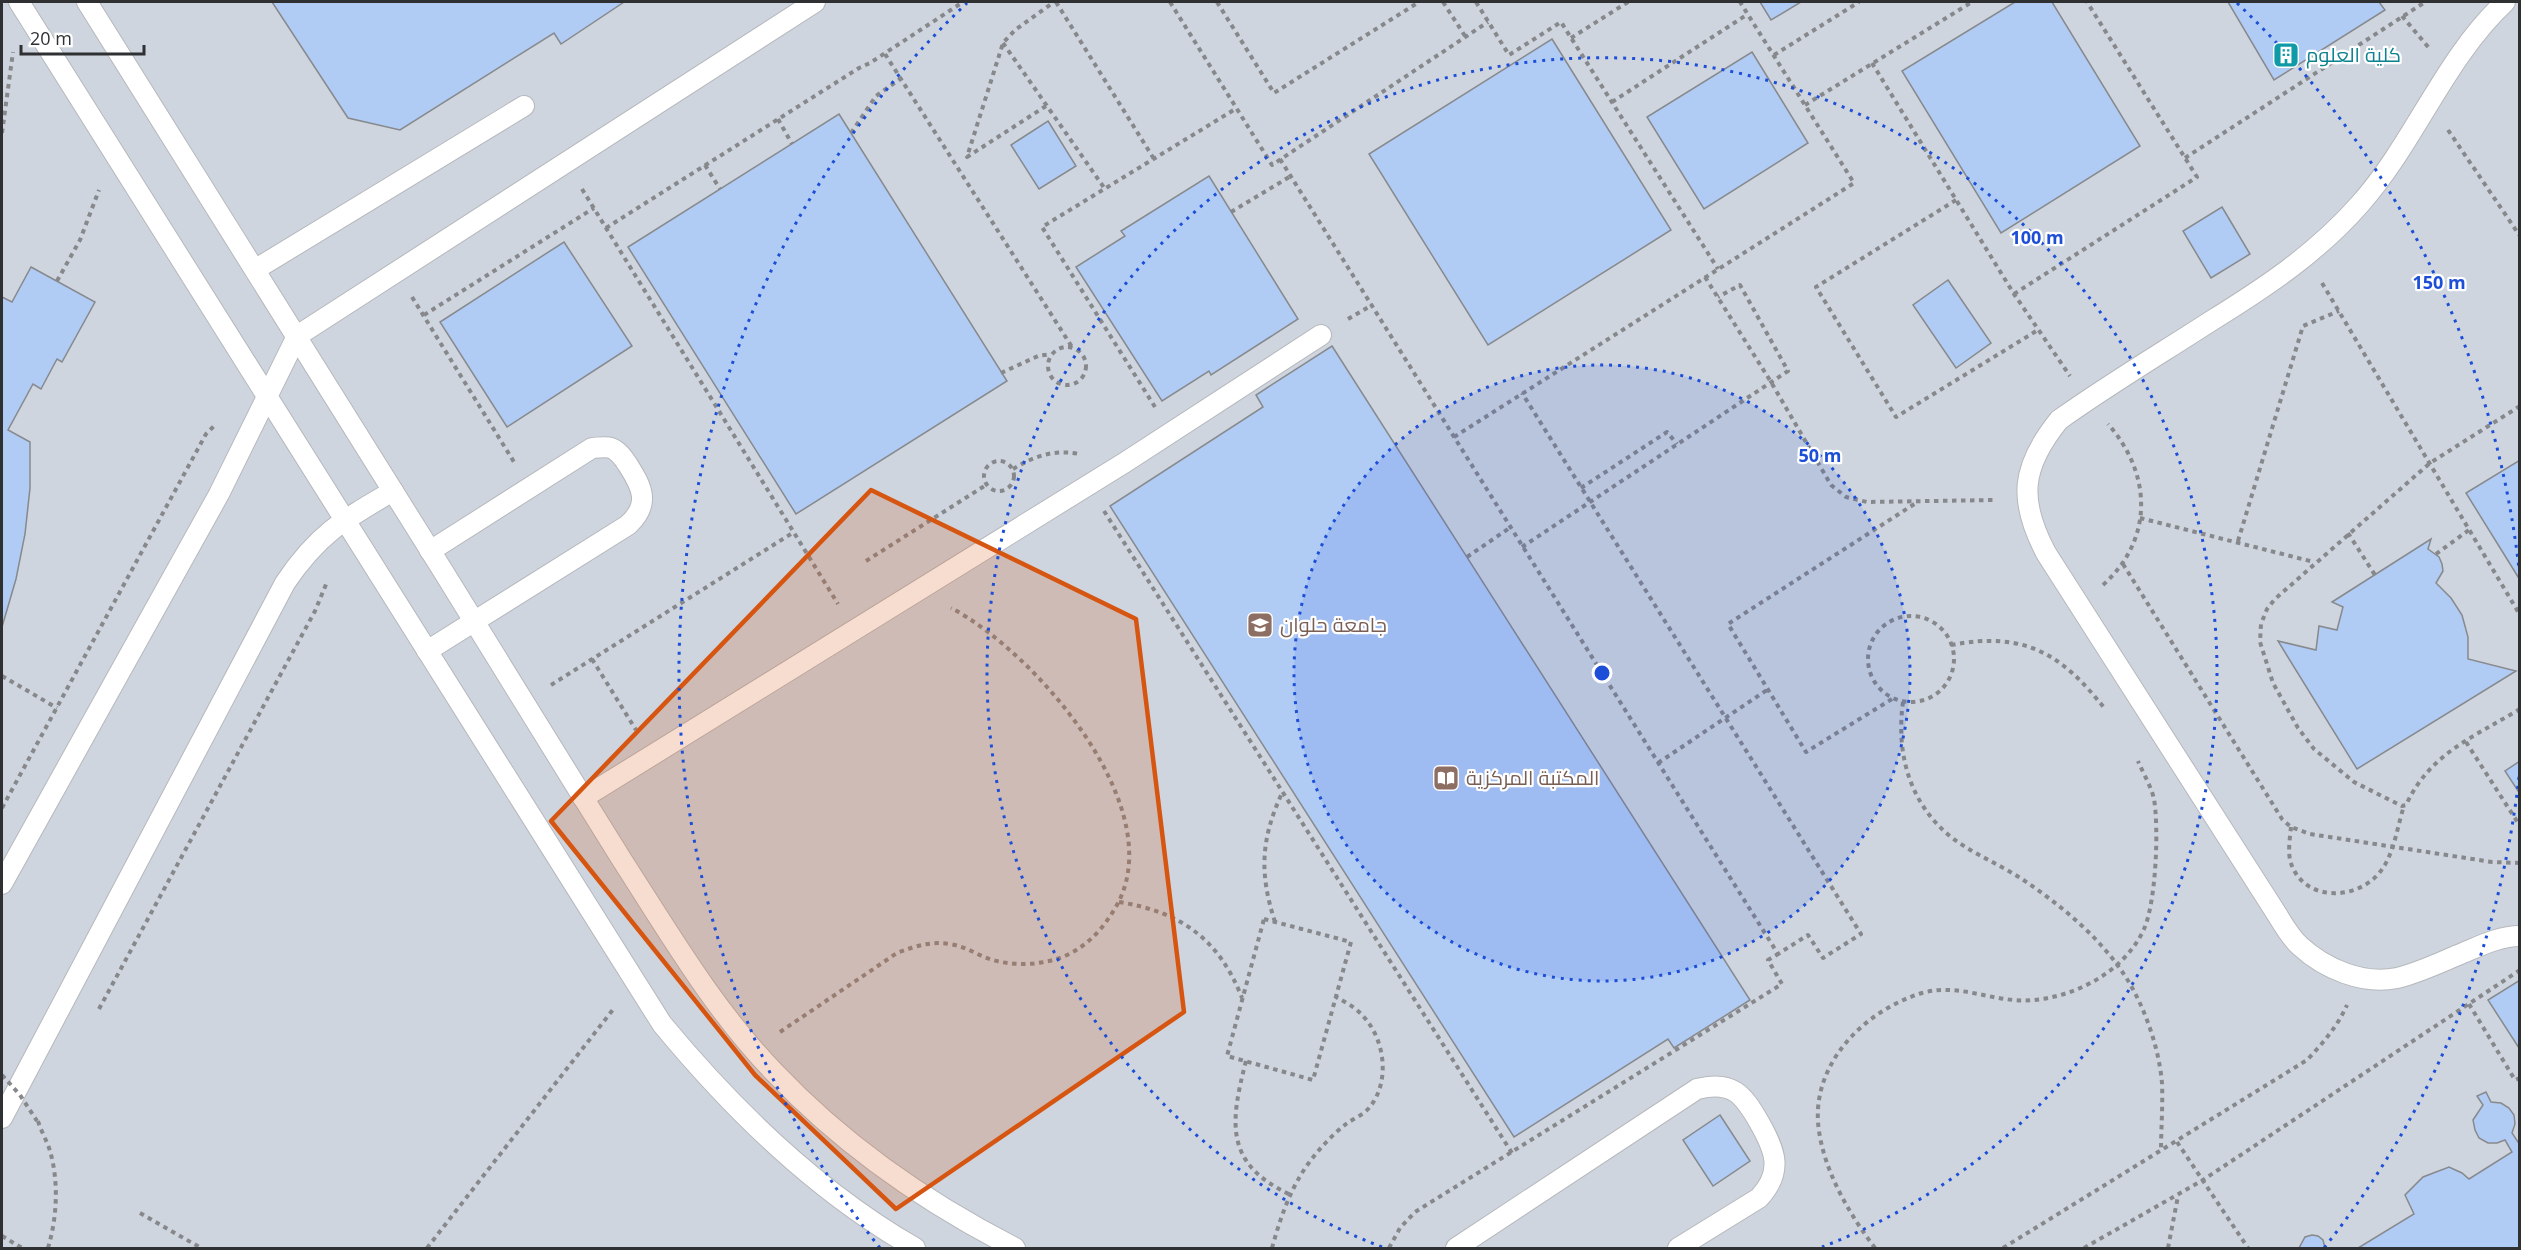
<svg xmlns="http://www.w3.org/2000/svg" width="2521" height="1250" font-family="'Open Sans',Cairo,sans-serif">
  <style>
    .built { fill: #ced5df }
    .building { fill: #b0ccf5; stroke: #87898c; stroke-width: 1.5 }
    .lines { fill: none; stroke-linecap: round; stroke-linejoin: round }
    .service-casing { stroke: #b6b8bc; stroke-width: 22 }
    .path { stroke: #87888b; stroke-width: 4; stroke-dasharray: 4.5 4.5; stroke-linecap: butt }
    .service { stroke: #fff; stroke-width: 20 }
    .path-bridge { stroke: #87888b; stroke-width: 4; stroke-dasharray: 4.5 4.5; stroke-linecap: butt }
    .marked { fill: #d65510; fill-opacity: 0.2; stroke: #d65510; stroke-width: 4.5; stroke-linejoin: round }
    .ring { fill: none; stroke: #1d4ed8; stroke-width: 3; stroke-dasharray: 3 6 }
    .labels { text-anchor: middle; stroke-width: 4.5; stroke-linejoin: round; paint-order: stroke }
    .culture-label { font-size: 20px; fill: #0d838f; stroke: #fff; text-anchor: start }
    .education-label { font-size: 20px; fill: #785e54; stroke: #fff; text-anchor: start }
    .centre { fill: #1d4ed8; stroke: #fff; stroke-width: 3 }
    .ring-label { font-size: 18px; text-anchor: middle; font-weight: bold; fill: #1d4ed8; stroke: #fff; stroke-width: 4.5; stroke-linejoin: round; paint-order: stroke }
  </style>
  <rect width="100%" height="100%" fill="#e1e3e7"/>
  <rect class="built" x="2" y="2" width="2517" height="1246"/>
  <g class="building">
    <path d="M272,2H624L561,44L554,33L400,130L348,118Z"/>
    <path d="M1760,2H1801L1771,20Z"/>
    <path d="M2015,2H2052L2140,146L2001,233L1902,71Z"/>
    <path d="M2228,2H2379L2385,10L2274,80Z"/>
    <path d="M1552,39L1671,230L1488,345L1369,154Z"/>
    <path d="M1752,52L1808,143L1704,209L1647,117Z"/>
    <path d="M839,114L1007,381L796,514L628,247Z"/>
    <path d="M1048,121L1076,166L1039,189L1011,145Z"/>
    <path d="M1209,176L1298,319L1211,375L1209,371L1162,401L1076,267L1125,236L1121,231Z"/>
    <path d="M2222,207L2250,254L2211,278L2183,231Z"/>
    <path d="M564,242L632,346L507,427L440,322Z"/>
    <path d="M31,267L95,302L62,362L57,359L41,389L33,384L8,430L30,442V488L25,534L16,579L2,627V297L12,302Z"/>
    <path d="M1948,280L1991,343L1956,368L1913,305Z"/>
    <path d="M1332,346L1750,1000L1674,1048L1668,1039L1514,1137L1110,506L1263,407L1256,395Z"/>
    <path d="M2520,460V580L2466,493Z"/>
    <path d="M2431,539L2428,549L2439,557L2442,564L2443,571L2436,583L2451,598L2462,615L2468,637V659L2516,671L2357,769L2278,641L2316,650L2319,626L2337,630L2343,607L2332,602Z"/>
    <path d="M2520,761V794L2505,771Z"/>
    <path d="M2520,980V1047L2519,1048L2488,1000Z"/>
    <path d="M2486,1092L2491,1102L2501,1103L2509,1108L2514,1115L2515,1124L2512,1133L2520,1145V1248H2358L2414,1214L2405,1195L2423,1177L2449,1167L2462,1173L2469,1179L2512,1152L2505,1140L2497,1143H2488L2479,1138L2475,1130L2473,1120L2483,1105L2477,1096Z"/>
    <path d="M1720,1115L1750,1161L1713,1186L1683,1140Z"/>
    <path d="M2312,1235L2318,1236L2323,1240L2325,1248H2299L2305,1237Z"/>
  </g>
  <g class="lines">
    <defs>
      <g id="service">
        <path d="M19,2L662,1024C734,1111 816,1191 915,1248"/>
        <path d="M87,2C207,191 325,381 443,571C503,668 562,764 622,860C669,933 714,1010 774,1072C844,1146 925,1202 1015,1248"/>
        <path d="M2505,2C2444,59 2415,142 2360,204C2317,253 2266,287 2211,321C2160,354 2108,385 2059,420C2021,467 2018,500 2046,553L2278,916C2284,926 2291,938 2300,946C2325,969 2363,985 2397,978C2418,973 2439,963 2458,955C2478,947 2498,936 2520,936"/>
        <path d="M256,269L524,106"/>
        <path d="M427,651L628,525C651,504 642,487 628,465C624,459 619,451 611,448C605,446 598,448 592,448L430,551"/>
        <path d="M583,798L1124,463L1321,335"/>
        <path d="M2,884L219,494L297,336L815,2"/>
        <path d="M2,1118L285,583C318,534 343,520 393,491"/>
        <path d="M1456,1248L1697,1089C1732,1080 1743,1094 1759,1122C1775,1150 1784,1171 1759,1198L1678,1248"/>
      </g>
    </defs>
    <use href="#service" class="service-casing"/>
    <g class="path">
      <path d="M1056,2L1154,159"/>
      <path d="M1170,2L1272,165L1488,22"/>
      <path d="M1217,2L1274,93L1419,2"/>
      <path d="M1443,2L1465,36"/>
      <path d="M1476,2L1509,55L1561,22L1718,269"/>
      <path d="M2402,16L2429,48"/>
      <path d="M1571,38L1628,2"/>
      <path d="M1003,43L1105,189"/>
      <path d="M885,54L1072,347"/>
      <path d="M1774,55L1859,2"/>
      <path d="M1872,63L2014,294L2070,376"/>
      <path d="M1612,102L1748,14"/>
      <path d="M1805,105L1972,2"/>
      <path d="M1046,106L967,157L1003,43L1015,30L1054,2"/>
      <path d="M778,119L792,144"/>
      <path d="M2448,130L2520,236"/>
      <path d="M2,133L13,52"/>
      <path d="M851,133L876,96L900,79"/>
      <path d="M2185,158L2425,2"/>
      <path d="M1280,159L1778,954L1808,935L1823,958L1861,934L1522,393"/>
      <path d="M705,165L720,189"/>
      <path d="M582,189L838,604"/>
      <path d="M1956,200L1816,287L1896,417L2038,330"/>
      <path d="M1231,212L1291,176"/>
      <path d="M606,228L859,68L870,63L963,2"/>
      <path d="M1705,277L1771,382L1831,485L1846,497L1867,502L1996,500"/>
      <path d="M57,281L80,240L99,190"/>
      <path d="M2322,283L2520,615"/>
      <path d="M2014,294L2197,177L2087,2"/>
      <path d="M412,297L514,462"/>
      <path d="M424,315L594,208"/>
      <path d="M1348,319L1372,305"/>
      <circle cx="1067" cy="366" r="19"/>
      <path d="M1001,373L1038,356L1051,354"/>
      <path d="M2520,406L2430,463L2275,599L2267,609L2261,624L2260,642L2273,683L2298,728L2314,749L2354,782L2402,806L2406,805C2430,753 2474,737 2520,709"/>
      <path d="M1155,407L1042,227L1237,108"/>
      <path d="M1454,437L1854,183L1740,2"/>
      <circle cx="999" cy="476" r="15"/>
      <path d="M1013,469C1034,456 1055,449 1079,454"/>
      <path d="M1581,488L1667,432L1677,444"/>
      <path d="M1104,511L1512,1153"/>
      <path d="M2140,518L2314,562"/>
      <path d="M2348,533L2375,575"/>
      <path d="M2238,541L2303,326L2339,311"/>
      <path d="M1522,547L1788,371L1740,285L1718,297"/>
      <path d="M2436,554L2469,530"/>
      <path d="M1467,557L1511,527"/>
      <path d="M866,561L986,485"/>
      <path d="M2123,564L2282,819L2291,827L2310,834L2492,862L2520,863"/>
      <path d="M2103,585C2154,539 2152,474 2108,424"/>
      <circle cx="1911" cy="659" r="43"/>
      <path d="M1951,645C2024,631 2061,653 2105,709"/>
      <path d="M592,659L636,730"/>
      <path d="M2,676L57,708"/>
      <path d="M551,685L794,532"/>
      <path d="M1892,699L1806,752L1728,624L1919,501"/>
      <path d="M1903,702C1896,753 1909,803 1951,837C1973,854 1999,864 2022,879C2062,906 2101,938 2127,979C2145,1008 2159,1048 2162,1083C2163,1105 2161,1129 2161,1151"/>
      <path d="M2466,742L2520,826"/>
      <path d="M1658,763L1767,690"/>
      <path d="M2,808L206,434L216,424"/>
      <path d="M2291,827C2290,837 2288,850 2290,860C2301,902 2356,902 2380,872C2394,855 2397,827 2404,806"/>
      <path d="M1119,902C1181,912 1219,939 1242,998"/>
      <path d="M1264,919L1351,942L1313,1080L1227,1056Z"/>
      <path d="M1275,922C1259,873 1261,839 1282,793"/>
      <path d="M2469,1004L2515,1080L2520,1078"/>
      <path d="M99,1009L315,611L327,582"/>
      <path d="M780,1032L897,953C915,946 931,941 950,944C963,946 973,952 984,957C1009,967 1040,966 1065,956C1087,946 1102,930 1114,910C1176,812 1034,651 951,608"/>
      <path d="M1246,1061C1230,1123 1224,1164 1291,1195"/>
      <path d="M38,1121C41,1131 47,1141 50,1151C59,1182 57,1218 48,1248"/>
      <path d="M2177,1142L2248,1248"/>
      <path d="M140,1213L201,1248"/>
      <path d="M2,1236L22,1248"/>
      <path d="M427,1248L615,1007"/>
      <path d="M1272,1248C1280,1219 1290,1189 1308,1164C1319,1149 1332,1135 1346,1124C1353,1119 1363,1115 1369,1108C1391,1082 1385,1038 1362,1015C1355,1007 1345,1002 1336,997"/>
      <path d="M1389,1248L1400,1228L1415,1212L1782,984L1768,960L1778,954"/>
      <path d="M1875,1248C1850,1215 1825,1173 1819,1131C1809,1066 1863,1011 1922,993C1960,982 1995,1004 2034,1000C2077,996 2125,971 2144,929C2156,902 2159,829 2154,799C2151,786 2143,773 2138,761"/>
      <path d="M2003,1248L2307,1060C2323,1043 2337,1027 2347,1005"/>
      <path d="M2084,1248L2203,1180L2520,970"/>
      <path d="M2168,1248L2178,1196"/>
    </g>
    <use href="#service" class="service"/>
    <path class="path-bridge" d="M2,1075L20,1095L37,1121"/>
  </g>
  <path class="marked" d="M871,490L1136,619L1184,1012L896,1209L755,1075L551,821Z"/>
  <circle cx="1602" cy="673" r="308" fill="#1d4ed8" fill-opacity=".12"/>
  <g class="ring">
    <circle cx="1602" cy="673" r="308"/>
    <path d="M1382 1247A615 615 0 1 1 1822 1247"/>
    <path d="M2519 777A923 923 0 0 1 2324 1248M880 1248A923 923 0 0 1 967 3M2237 3A923 923 0 0 1 2519 569"/>
  </g>
  <defs>
    <symbol id="building-square" viewBox="-11 -11 22 22"><rect x="-9" y="-9" width="18" height="18" rx="4" fill="#0f9aa8" stroke="#fff"/><path d="M-4-6H4V6H1V3H-1V6H-4ZM-2.5-4.3h1.7v1.8h-1.7ZM.8-4.3h1.7v1.8H.8ZM-2.5-1h1.7V.8h-1.7ZM.8-1h1.7V.8H.8Z" fill="#fff"/></symbol>
    <symbol id="university-square" viewBox="-11 -11 22 22"><rect x="-9" y="-9" width="18" height="18" rx="4" fill="#8d6e63" stroke="#fff"/><path d="M0-5L7-2L0 1L-7-2ZM-4 1L0 2.5L4 1V4Q0 6-4 4Z" fill="#fff"/></symbol>
    <symbol id="library-square" viewBox="-11 -11 22 22"><rect x="-9" y="-9" width="18" height="18" rx="4" fill="#8d6e63" stroke="#fff"/><path d="M-6-4Q-3-5.5-.7-3.5V5Q-3 3-6 4ZM6-4Q3-5.5 .7-3.5V5Q3 3 6 4Z" fill="#fff"/></symbol>
  </defs>
  <g fill-rule="evenodd">
    <use href="#building-square" x="2271" y="40" width="30" height="30"/>
    <use href="#university-square" x="1245" y="610" width="30" height="30"/>
    <use href="#library-square" x="1431" y="763" width="30" height="30"/>
  </g>
  <g class="labels">
    <g class="culture-label">
      <text x="2306" y="62">كلية العلوم</text>
    </g>
    <g class="education-label">
      <text x="1280" y="632">جامعة حلوان</text>
      <text x="1466" y="785">المكتبة المركزية</text>
    </g>
  </g>
  <circle cx="1602" cy="673" r="9" class="centre"/>
  <g class="ring-label">
    <text x="2037" y="244">100 m</text>
    <text x="2439" y="289">150 m</text>
    <text x="1820" y="462">50 m</text>
  </g>
  <rect width="2521" height="1250" fill="none" stroke="#2f3032" stroke-width="6"/>
  <path d="M21 45v9h123v-9" fill="none" stroke="#2f3032" stroke-width="3"/>
  <text x="30" y="45" font-size="18" fill="#2f3032" stroke="#ffffff" stroke-width="4.5" paint-order="stroke">20 m</text>
</svg>
